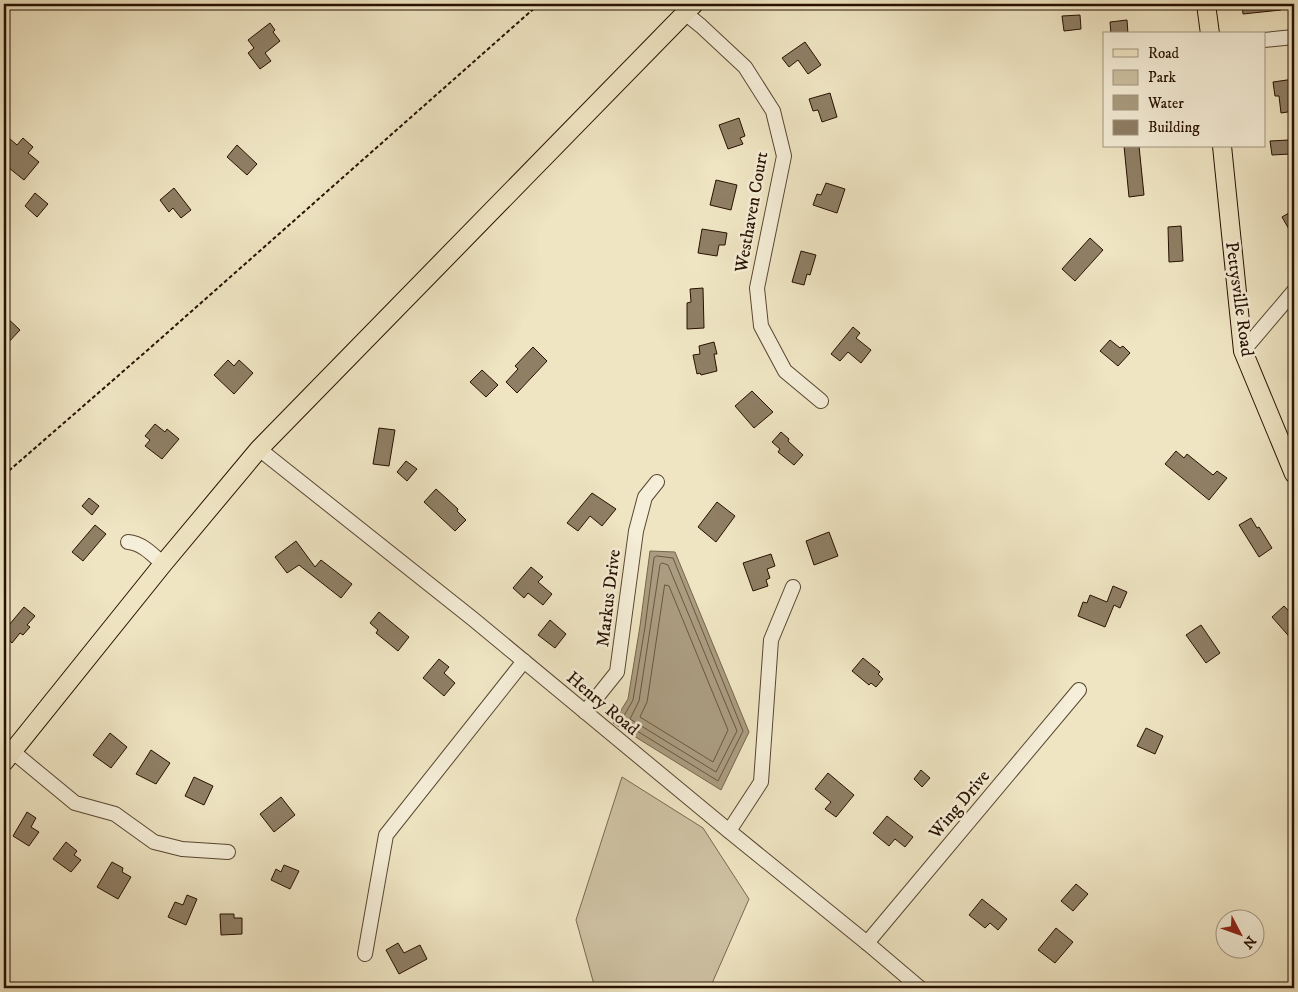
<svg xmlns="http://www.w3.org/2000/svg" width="1298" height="992" font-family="'IM FELL DW Pica',serif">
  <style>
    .green { fill: #cdc1a2; stroke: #7a6951 }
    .water { fill: #ab9d81; stroke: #76654d }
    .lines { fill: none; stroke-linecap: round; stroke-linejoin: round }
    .shore { stroke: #695740; stroke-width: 1 }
    .building { fill: #8f7f65; stroke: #271100 }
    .minor-casing { stroke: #594631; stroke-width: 16 }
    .major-casing { stroke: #271100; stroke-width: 20 }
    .path { stroke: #271100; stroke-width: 2; stroke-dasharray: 4 2.5; stroke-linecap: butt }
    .minor { stroke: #f5eed8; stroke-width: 14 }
    .major { stroke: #efe5c3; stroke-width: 18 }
    .labels { text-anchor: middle; stroke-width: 5; stroke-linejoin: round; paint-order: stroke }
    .street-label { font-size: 18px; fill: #271100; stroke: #f5eed8 }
  </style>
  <rect width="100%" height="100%" fill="#efe5c3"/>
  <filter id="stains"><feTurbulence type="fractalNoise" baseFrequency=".004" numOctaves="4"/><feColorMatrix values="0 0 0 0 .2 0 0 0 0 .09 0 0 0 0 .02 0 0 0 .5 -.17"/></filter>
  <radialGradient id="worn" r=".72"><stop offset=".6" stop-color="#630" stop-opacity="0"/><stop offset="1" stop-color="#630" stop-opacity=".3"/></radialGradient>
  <path class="green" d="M622,777L703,828L749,899L710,988H595L576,920Z"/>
  <path class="water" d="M650,551L675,552L749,732L721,790L613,723L628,699L640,626Z"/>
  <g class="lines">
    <g class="shore">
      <path d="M657,556L673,558L743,731L718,781L621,721L633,700L645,627L654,558Z"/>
      <path d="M662,563L668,565L737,731L716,772L630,719L639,701L660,565Z"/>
      <path d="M665,585L669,586L728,730L713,762L640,717L647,702Z"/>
    </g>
  </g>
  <g class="building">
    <path d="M1242,4H1281V10L1243,14Z"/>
    <path d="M1080,15L1081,29L1064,31L1062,16Z"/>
    <path d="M1127,20L1128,34H1111L1110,22Z"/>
    <path d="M270,23L275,30L273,32L280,41L265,53L271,61L260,69L248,53L254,48L248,40Z"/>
    <path d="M805,42L821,65L808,74L798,60L789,67L782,58Z"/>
    <path d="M1294,79V95H1292L1294,111L1281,113L1279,96H1275L1273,82Z"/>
    <path d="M830,93L837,117L822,122L818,110L813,111L809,99Z"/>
    <path d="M739,118L745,136L740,138L743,144L728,149L719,125Z"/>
    <path d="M23,138L33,147L28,153L39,162L24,180L4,164V147L10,139L17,145Z"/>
    <path d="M1289,140L1290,154L1272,155L1270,141Z"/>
    <path d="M237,145L257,164L247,175L227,157Z"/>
    <path d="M1124,146H1139L1144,195L1129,197Z"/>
    <path d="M716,180L737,185L731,210L710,205Z"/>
    <path d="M826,183L845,189L837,213L813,205L817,194L821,195Z"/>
    <path d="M174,188L191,210L181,218L173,208L169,212L160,200Z"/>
    <path d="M35,193L48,204L37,217L25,206Z"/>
    <path d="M1294,210V238L1282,217Z"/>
    <path d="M1181,226L1183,261L1169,262L1168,227Z"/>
    <path d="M702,229L727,233L725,245H719L717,256L698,253Z"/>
    <path d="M1090,238L1103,250L1075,281L1062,269Z"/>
    <path d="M801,251L816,255L810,275L807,274L804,285L792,282Z"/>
    <path d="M703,288L704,328L687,329V303L691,302L690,289Z"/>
    <path d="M4,315L20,330L4,347Z"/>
    <path d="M853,327L860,333L856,338L871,350L861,363L848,352L840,361L831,354Z"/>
    <path d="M1110,340L1120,348L1123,346L1130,353L1118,366L1100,351Z"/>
    <path d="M714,342L717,354H714L717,371L701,375L700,373L697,374L693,355L700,354L699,346Z"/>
    <path d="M533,347L547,361L517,393L506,382L518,369L515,366Z"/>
    <path d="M228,360L234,366L239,360L253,373L234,394L214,375Z"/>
    <path d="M482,370L498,385L486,397L470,382Z"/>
    <path d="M752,391L773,412L754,428L735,406Z"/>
    <path d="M155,424L165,432L167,429L179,439L162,459L145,446L150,440L145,436Z"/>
    <path d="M379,428L395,430L389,466L373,464Z"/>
    <path d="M781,432L789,439L788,441L803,455L794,465L778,452L780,449L772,442Z"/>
    <path d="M1176,451L1184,458L1187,454L1213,475L1217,471L1227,478L1209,500L1165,464Z"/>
    <path d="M406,461L417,469L407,481L397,472Z"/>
    <path d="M436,489L458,509L457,511L466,520L455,531L424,502Z"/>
    <path d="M592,493L616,509L602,526L590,516L578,531L567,523Z"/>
    <path d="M89,498L99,506L92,515L82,506Z"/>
    <path d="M717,502L735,516L716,542L698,527Z"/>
    <path d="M1251,518L1257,528L1259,527L1272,548L1259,557L1239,525Z"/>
    <path d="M95,525L106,534L83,561L72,552Z"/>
    <path d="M829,532L838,556L814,565L806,541Z"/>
    <path d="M296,541L315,567L321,560L352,584L341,598L299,565L287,573L275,557Z"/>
    <path d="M771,554L775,566L767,569L770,578L766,580L768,586L753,591L743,563Z"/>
    <path d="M531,567L543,577L538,582L552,594L543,605L528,593L524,598L513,588Z"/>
    <path d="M1113,586L1127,592L1120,608L1114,605L1105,627L1078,616L1083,602L1087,603L1090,595L1107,602Z"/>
    <path d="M1284,606L1294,617V642L1272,617Z"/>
    <path d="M24,607L35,616L27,625L30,627L23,635L20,633L12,643L4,636V631Z"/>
    <path d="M379,612L409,637L398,651L376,633L378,630L370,623Z"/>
    <path d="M550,620L566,634L555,648L538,635Z"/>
    <path d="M1201,625L1220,653L1206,663L1186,635Z"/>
    <path d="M863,658L880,672L878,674L883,679L876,687L871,683L869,685L852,671Z"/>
    <path d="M439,659L449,667L444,673L455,683L444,696L423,678Z"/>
    <path d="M1146,728L1163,736L1155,754L1137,746Z"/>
    <path d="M110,733L127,747L111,768L93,755Z"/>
    <path d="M151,750L170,763L156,784L136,774Z"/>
    <path d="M921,770L930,778L922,787L914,779Z"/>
    <path d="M828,773L854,795L836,817L825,809L831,802L815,789Z"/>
    <path d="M194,777L213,786L204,805L185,796Z"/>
    <path d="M281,797L295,815L274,832L260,814Z"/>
    <path d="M27,812L36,818L31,827L39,832L29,846L13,836Z"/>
    <path d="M887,816L913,837L905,847L895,839L889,846L873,833Z"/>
    <path d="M66,842L77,851L74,855L81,860L71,872L53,859Z"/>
    <path d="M112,862L123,868L122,872L131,877L118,899L97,887Z"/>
    <path d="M284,865L299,871L290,889L271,880L276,869L281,872Z"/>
    <path d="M1076,884L1088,894L1073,911L1061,901Z"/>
    <path d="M187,895L197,899L186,925L168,917L175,902L183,905Z"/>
    <path d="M982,899L1007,919L998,930L990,923L985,928L969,915Z"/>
    <path d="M220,914H234V918H242V934L221,935Z"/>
    <path d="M1056,928L1073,942L1055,963L1038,950Z"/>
    <path d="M398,943L404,953L420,945L427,959L399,974L386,950Z"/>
  </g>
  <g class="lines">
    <defs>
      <g id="minor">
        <path d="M685,13L701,26L745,67L773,111L784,156L757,288L761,326L785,371L821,401"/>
        <path d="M1264,40L1294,37"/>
        <path d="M1243,351L1294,291"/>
        <path d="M259,449L473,619L729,831L867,943L920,988"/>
        <path d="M128,542C142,543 153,555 163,564"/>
        <path d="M585,712L617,672L636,531L645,497L657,482"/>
        <path d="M5,749L12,751L75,803L115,814L154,842L182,849L228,852"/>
        <path d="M729,831L761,782L771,640L793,587"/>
        <path d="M867,943L1079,690"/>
        <path d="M365,954L386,835L524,661"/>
      </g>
      <g id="major">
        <path d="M1206,4L1210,34"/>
        <path d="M1222,146L1243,351L1294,474"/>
        <path d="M4,762L163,564L259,449L694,4"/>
      </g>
    </defs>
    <use href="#minor" class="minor-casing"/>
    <use href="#major" class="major-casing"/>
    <path class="path" d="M4,475L150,348L539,4"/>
    <use href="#minor" class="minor"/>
    <use href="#major" class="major"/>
  </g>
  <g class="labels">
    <g class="street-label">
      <text transform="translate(751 212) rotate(-80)" y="6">Westhaven Court</text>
      <text transform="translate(1240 299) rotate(82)" y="6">Pettysville Road</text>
      <text transform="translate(608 598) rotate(-83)" y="6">Markus Drive</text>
      <text transform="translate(603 703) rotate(40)" y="6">Henry Road</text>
      <text transform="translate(959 804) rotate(-50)" y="6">Wing Drive</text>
    </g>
  </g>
  <rect width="1298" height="992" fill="none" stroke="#efe5c3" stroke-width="20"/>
  <rect x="5" y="5" width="1288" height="982" fill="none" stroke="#271100" stroke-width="2.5"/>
  <rect x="10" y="10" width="1278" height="972" fill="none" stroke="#271100"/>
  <rect x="1103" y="32" width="162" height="115" fill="#f5eed8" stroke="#a39682"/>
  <rect x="1113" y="49" width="25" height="8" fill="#efe5c3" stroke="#a39682"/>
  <text x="1148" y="58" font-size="15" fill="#271100">Road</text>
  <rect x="1113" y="70" width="25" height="15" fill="#cdc1a2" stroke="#a39682"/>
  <text x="1148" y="82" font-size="15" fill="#271100">Park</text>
  <rect x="1113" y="95" width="25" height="15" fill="#ab9d81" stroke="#a39682"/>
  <text x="1148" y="108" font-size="15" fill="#271100">Water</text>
  <rect x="1113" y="120" width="25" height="15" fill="#8f7f65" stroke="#a39682"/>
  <text x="1148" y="132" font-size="15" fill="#271100">Building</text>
  <g transform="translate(1240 934) rotate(131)"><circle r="24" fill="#f5eed8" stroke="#a39682"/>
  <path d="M0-4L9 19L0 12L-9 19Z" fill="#8f2418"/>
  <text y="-8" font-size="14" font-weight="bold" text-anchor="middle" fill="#271100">N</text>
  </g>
  <rect width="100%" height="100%" filter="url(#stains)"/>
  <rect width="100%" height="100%" fill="url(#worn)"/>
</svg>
